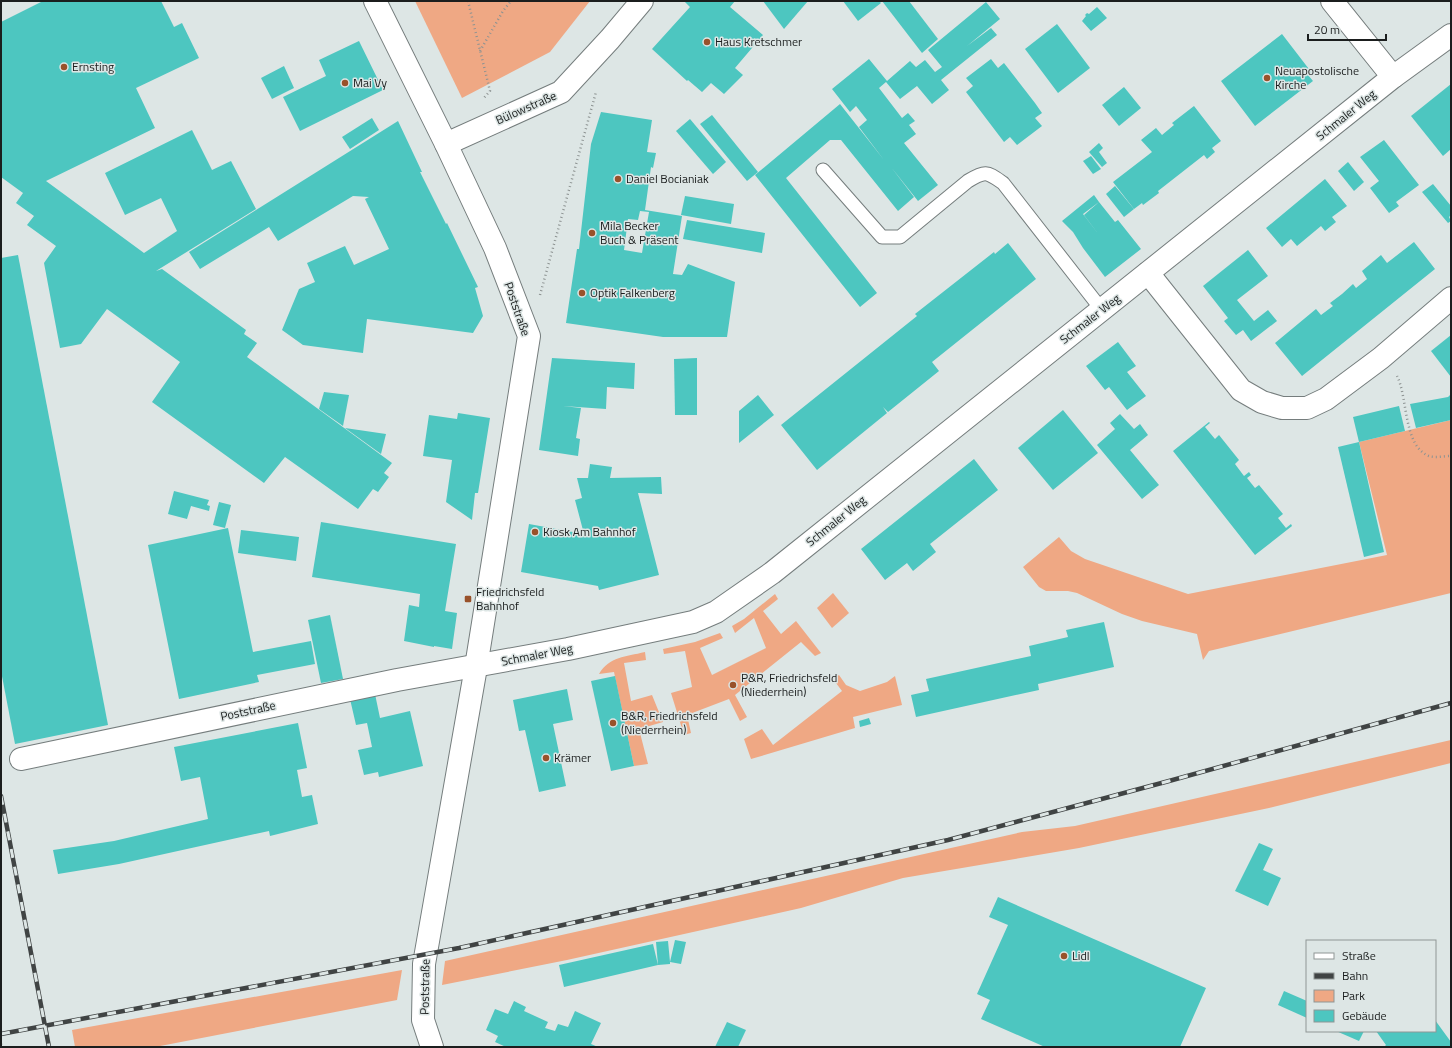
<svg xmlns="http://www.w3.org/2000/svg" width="1452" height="1048" font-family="'Titillium Web',sans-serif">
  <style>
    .green { fill: #efa884 }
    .building { fill: #4dc6c0; fill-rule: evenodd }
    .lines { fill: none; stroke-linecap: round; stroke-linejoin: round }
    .lane-casing { stroke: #757d7d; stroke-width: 15 }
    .street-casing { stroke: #757d7d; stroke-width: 24 }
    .path { stroke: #8d9392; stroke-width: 2.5; stroke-dasharray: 1 3; stroke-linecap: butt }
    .lane { stroke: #fff; stroke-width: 13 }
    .street { stroke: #fff; stroke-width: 22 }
    .rail-casing { stroke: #404444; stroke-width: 4.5 }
    .rail { stroke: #dde6e5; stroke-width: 3; stroke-dasharray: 9; stroke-linecap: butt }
    .poi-dot { fill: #99522b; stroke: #dde6e5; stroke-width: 1.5 }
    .labels { text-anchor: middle; stroke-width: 3; stroke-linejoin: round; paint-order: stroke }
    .poi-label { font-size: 12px; fill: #1b1e1e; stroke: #dde6e5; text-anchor: start }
    .street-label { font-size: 12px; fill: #1b1e1e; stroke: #dde6e5 }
  </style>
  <rect width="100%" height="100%" fill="#dde6e5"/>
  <g class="green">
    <path d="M415,1H590L550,52L462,98Z"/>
    <path d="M1451,420V593L1209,651L1203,660L1197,634L1142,621L1122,614L1077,593L1068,591H1046L1039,587L1023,567L1059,537L1071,551L1085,559L1188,594L1387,555L1359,442Z"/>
    <path d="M833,593L849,613L832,628L817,608Z"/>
    <path d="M775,594L778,599L763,611L781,634L796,621L821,653L815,656L801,642L735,695L747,717L740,721L729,699L687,715L691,733L684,735L671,693L692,687L685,651L664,654L663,649L695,642L720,633L723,638L700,648L712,675L766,648L754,618L735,633L732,626L744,619Z"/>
    <path d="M645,652L646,660L624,663L631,701L652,695L663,722L639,729L648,764L634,766L614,672L599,674C610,656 625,657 645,652Z"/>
    <path d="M839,675L846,685L860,691L887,682L895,676L902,705L853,717L855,728L751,759L744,739L762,729L773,745L842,691L833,679Z"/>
    <path d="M1451,740V763L1269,808L1079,848L903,878L801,908L567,960L442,985L445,961L1022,832L1075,826Z"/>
    <path d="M402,970L397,1000L155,1047H75L72,1030Z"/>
  </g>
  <g class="building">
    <path d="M43,1H161L174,27L182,23L199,58L136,88L155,128L46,181L144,253L177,231L161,198L125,215L105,173L192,130L212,170L231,161L256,209L156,271L162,269L246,330L244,334L257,343L247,357L392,463L384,473L389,477L378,492L373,489L358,509L285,457L264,483L152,402L180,362L107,309L81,344L60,348L44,263L56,246L27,225L34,216L16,203L23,193L1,177V22Z"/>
    <path d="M684,1H735L730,7L763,35L735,68L743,75L724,94L711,83L702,92L688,80L687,81L652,49L690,7Z"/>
    <path d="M763,1H808L784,29Z"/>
    <path d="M843,1H879L881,3L858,21Z"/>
    <path d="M882,1H909L938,39L922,53Z"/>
    <path d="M986,2L1000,19L967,46L991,28L997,35L941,80L949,90L932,104L917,86L900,99L886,82L879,88L902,118L908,113L915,121L909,125L916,134L904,143L938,185L918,201L891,167L914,197L898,211L841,140H830L786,178L877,293L860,307L755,175L840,104L884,160L859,127L867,120L856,106L850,112L832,89L869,59L887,81L910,61L916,67L925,60L935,72L942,67L928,50Z"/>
    <path d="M1097,7L1107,18L1091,31L1082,21L1086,16L1085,15L1087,13L1089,14Z"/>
    <path d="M1057,24L1090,68L1058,93L1025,49Z"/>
    <path d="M1282,34L1312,73L1308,75L1313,81L1255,126L1221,81Z"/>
    <path d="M359,41L383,90L300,131L283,97L326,76L319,60Z"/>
    <path d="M991,59L998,68L1004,63L1035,103L1042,113L1035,118L1042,126L1017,145L1010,137L1004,142L966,92L973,86L966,78Z"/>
    <path d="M284,66L294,88L272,99L261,78Z"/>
    <path d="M1451,84V149L1443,156L1411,116Z"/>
    <path d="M1124,87L1141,108L1119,126L1102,105Z"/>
    <path d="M1194,106L1221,141L1212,148L1215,152L1207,159L1204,155L1158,191L1159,193L1143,205L1142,203L1134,209L1113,182L1152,152L1141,140L1156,128L1162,135L1174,125L1172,123Z"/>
    <path d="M601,112L652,120L647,152L656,153L653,168L651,167L645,210L682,216L673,274L682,275L688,264L735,282L727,337H663L566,323L577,249H579L591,144ZM640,211L649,212L642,253L624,250L628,219L638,220Z"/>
    <path d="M712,115L758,172L747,181L700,124Z"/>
    <path d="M372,118L379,130L350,149L342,137Z"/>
    <path d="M690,119L726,162L713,174L676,131Z"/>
    <path d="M398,121L422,172H420L446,224L447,223L478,287L475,288L483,316L473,333L367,319L363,353L303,345L282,330L299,289L315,282L307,263L345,246L354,265L389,249L365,199L369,197L353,196L278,241L269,227L200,269L189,252Z"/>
    <path d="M1384,140L1419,185L1396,202L1399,206L1389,213L1370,188L1379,181L1360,157Z"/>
    <path d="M1099,143L1103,148L1099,152L1107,163L1102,167L1089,152Z"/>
    <path d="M1091,156L1101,169L1093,174L1083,161Z"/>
    <path d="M1348,162L1364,182L1354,191L1338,171Z"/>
    <path d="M1325,179L1347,206L1332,217L1336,222L1325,231L1321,226L1297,246L1291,239L1282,247L1266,228Z"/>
    <path d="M1433,184L1451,206V215L1449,217L1451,221L1448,223L1422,192Z"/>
    <path d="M1115,186L1134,209L1124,217L1106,194Z"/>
    <path d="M1094,195L1099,202L1083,214L1099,235L1084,215L1099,202L1115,222L1118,220L1141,249L1105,277L1083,248L1073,232L1062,221Z"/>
    <path d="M685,196L734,204L731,224L681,215Z"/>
    <path d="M687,220L765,233L762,253L683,239Z"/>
    <path d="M1414,242L1435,269L1302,376L1275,343L1316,309L1321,315L1333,306L1330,303L1342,294L1353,284L1356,288L1367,279L1362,271L1381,255L1387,263Z"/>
    <path d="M1008,243L1036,279L932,362L939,371L888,412L883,407L887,413L817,470L781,425L917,316L915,314L994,252L995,254Z"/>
    <path d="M1248,250L1268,276L1237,300L1254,321L1268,310L1277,321L1251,341L1243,330L1236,335L1224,321L1228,318L1203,286Z"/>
    <path d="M18,255L108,725L15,744L1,671V258Z"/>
    <path d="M1451,335V377L1431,351Z"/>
    <path d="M1118,342L1136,366L1127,372L1146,396L1127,410L1109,387L1105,390L1086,366Z"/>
    <path d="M552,358L635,363L634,389L607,387L606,409L563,406L581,408L576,438L580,439L578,456L539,450Z"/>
    <path d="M697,358V415H675L674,359Z"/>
    <path d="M324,392L349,395L343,426L319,409Z"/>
    <path d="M1451,394V420L1416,428L1410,404L1448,397Z"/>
    <path d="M758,395L774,415L739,443V411Z"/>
    <path d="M1399,406L1405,431L1359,442L1353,417Z"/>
    <path d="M1063,410L1098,453L1053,490L1018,448Z"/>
    <path d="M458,413L490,418L478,493H475L472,520L446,502L452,460L423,456L429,415L457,419Z"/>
    <path d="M1120,414L1134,429L1140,424L1148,435L1130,450L1159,485L1142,499L1097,445L1115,429L1110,423Z"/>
    <path d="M1209,422L1210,423L1205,427L1215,439L1219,435L1239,460L1235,464L1244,476L1249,472L1251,475L1247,478L1255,488L1259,485L1283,514L1278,518L1286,528L1291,524L1292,526L1255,555L1173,451Z"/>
    <path d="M345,428L386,434L381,454Z"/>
    <path d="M1359,442L1384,552L1364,557L1338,447Z"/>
    <path d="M974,459L998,490L930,544L936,552L913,571L907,563L885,580L861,549Z"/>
    <path d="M590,464L612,467L610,478L661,477L662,494L638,493L659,575L599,590L598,586L521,572L529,524L584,534L575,500L582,498L577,478H588Z"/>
    <path d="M174,491L209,500L207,505L210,506L209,511L191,506L187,519L168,514Z"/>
    <path d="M219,502L231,505L225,528L213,525Z"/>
    <path d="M321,522L456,544L445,611L457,613L452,649L434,646V647L404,641L409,605L419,607L420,594L312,577Z"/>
    <path d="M228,528L253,652L311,641L315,664L257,675L259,682L179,699L148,545Z"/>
    <path d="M241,530L299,537L296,561L238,553Z"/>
    <path d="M330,615L343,679L321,683L308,620Z"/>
    <path d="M1104,622L1114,667L1038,684L1039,690L916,717L911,695L929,691L926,679L1031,656L1029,646L1068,637L1066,630Z"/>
    <path d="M615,676L634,766L611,771L591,681Z"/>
    <path d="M567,689L573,720L553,724L566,786L539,792L525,730L519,731L513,700Z"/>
    <path d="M375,694L380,718L410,711L423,766L379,777L378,772L364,775L358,750L372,747L367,723L356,725L350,699Z"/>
    <path d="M869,718L871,724L860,727L859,721Z"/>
    <path d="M298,723L307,768L297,770L302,797L312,795L318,824L270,836L269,831L119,864L58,874L53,850L114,841L208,819L200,777L181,781L174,747Z"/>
    <path d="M1259,843L1273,849L1263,870L1281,878L1268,906L1235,891Z"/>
    <path d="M998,897L1206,988L1180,1047H1045L981,1019L990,1000L977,994L1008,925L989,917Z"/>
    <path d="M675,940L686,942L681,964L670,962V964L658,965L564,987L559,965L653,944L658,965L656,942L668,941L670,962Z"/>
    <path d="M1284,991L1307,1001V1018L1278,1005Z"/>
    <path d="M514,1001L526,1007L524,1011L548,1022L545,1028L555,1031L558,1024L568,1027L575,1011L601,1023L591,1044L598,1047H506L495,1042L498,1036L486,1030L495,1009L508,1014Z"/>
    <path d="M1435,1020L1451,1042V1047H1384L1386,1045L1376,1031H1435Z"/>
    <path d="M727,1022L746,1030L738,1047H715Z"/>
    <path d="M1336,1031H1364L1359,1041Z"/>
  </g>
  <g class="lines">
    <defs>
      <path id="lane" d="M823,170L882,237H900L968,181C986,170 987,172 1003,183L1102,310"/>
      <g id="street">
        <path d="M375,1L446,144L495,248L529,336L476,667L424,964L423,1020L432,1047"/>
        <path d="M1332,1L1393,77"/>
        <path d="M446,144L561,92L610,39L642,1"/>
        <path d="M1148,273L1241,390L1262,402L1282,408H1307L1326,399L1381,358L1451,298"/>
        <path d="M21,759L397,680L568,649L693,622L716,612L772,573L1393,77L1451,35"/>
      </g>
    </defs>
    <use href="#lane" class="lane-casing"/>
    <use href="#street" class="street-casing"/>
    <g class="path">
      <path d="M468,1L490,91L483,99"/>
      <path d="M480,51L503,11L511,1"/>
      <path d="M540,295L596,92"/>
      <path d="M1397,376C1408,397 1403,446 1429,456C1435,458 1445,456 1451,456"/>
      <path d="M1,1044L2,1047"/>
    </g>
    <use href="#lane" class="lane"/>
    <use href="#street" class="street"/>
    <defs>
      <g id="rail">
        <path d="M1,796L49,1047"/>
        <path d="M1,1034L459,948L948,840L1169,781L1451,703"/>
      </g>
    </defs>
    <use href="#rail" class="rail-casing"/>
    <use href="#rail" class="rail"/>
  </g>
  <g class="poi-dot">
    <circle cx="707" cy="42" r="4"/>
    <circle cx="64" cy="67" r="4"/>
    <circle cx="1267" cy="78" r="4"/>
    <circle cx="345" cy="83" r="4"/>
    <circle cx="618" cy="179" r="4"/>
    <circle cx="592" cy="233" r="4"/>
    <circle cx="582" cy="293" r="4"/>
    <circle cx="535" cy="532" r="4"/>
    <rect x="464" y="595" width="8" height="8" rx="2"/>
    <circle cx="733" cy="685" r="4"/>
    <circle cx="613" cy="723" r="4"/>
    <circle cx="546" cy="758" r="4"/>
    <circle cx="1064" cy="956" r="4"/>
  </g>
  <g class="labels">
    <g class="poi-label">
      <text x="715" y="46">Haus Kretschmer</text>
      <text x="72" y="71">Ernsting</text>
      <text x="1275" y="75">Neuapostolische<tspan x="1275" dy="14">Kirche</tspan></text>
      <text x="353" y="87">Mai Vy</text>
      <text x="626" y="183">Daniel Bocianiak</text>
      <text x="600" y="230">Mila Becker<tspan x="600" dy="14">Buch &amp; Präsent</tspan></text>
      <text x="590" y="297">Optik Falkenberg</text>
      <text x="543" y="536">Kiosk Am Bahnhof</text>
      <text x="476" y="596">Friedrichsfeld<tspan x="476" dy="14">Bahnhof</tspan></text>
      <text x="741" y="682">P&amp;R, Friedrichsfeld<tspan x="741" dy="14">(Niederrhein)</tspan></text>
      <text x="621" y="720">B&amp;R, Friedrichsfeld<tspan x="621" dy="14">(Niederrhein)</tspan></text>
      <text x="554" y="762">Krämer</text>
      <text x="1072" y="960">Lidl</text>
    </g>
    <g class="street-label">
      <text transform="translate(526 108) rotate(-24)" y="4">Bülowstraße</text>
      <text transform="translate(1346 115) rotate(-39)" y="4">Schmaler Weg</text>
      <text transform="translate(517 309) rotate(71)" y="4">Poststraße</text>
      <text transform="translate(1090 319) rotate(-38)" y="4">Schmaler Weg</text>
      <text transform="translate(836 521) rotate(-39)" y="4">Schmaler Weg</text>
      <text transform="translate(537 655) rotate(-11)" y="4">Schmaler Weg</text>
      <text transform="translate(248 711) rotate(-12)" y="4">Poststraße</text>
      <text transform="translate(425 987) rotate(-89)" y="4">Poststraße</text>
    </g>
  </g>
  <rect width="1452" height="1048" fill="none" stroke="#1b1e1e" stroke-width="4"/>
  <rect x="1306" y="940" width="130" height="92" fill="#dde6e5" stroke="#8f9695"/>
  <rect x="1314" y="953" width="20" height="6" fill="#ffffff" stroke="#8f9695"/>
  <text x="1342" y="960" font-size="12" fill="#1b1e1e">Straße</text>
  <rect x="1314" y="973" width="20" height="6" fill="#404444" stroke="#8f9695"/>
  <text x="1342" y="980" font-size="12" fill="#1b1e1e">Bahn</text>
  <rect x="1314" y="990" width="20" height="12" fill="#efa884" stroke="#8f9695"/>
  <text x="1342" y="1000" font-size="12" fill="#1b1e1e">Park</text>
  <rect x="1314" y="1010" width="20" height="12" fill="#4dc6c0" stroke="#8f9695"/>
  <text x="1342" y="1020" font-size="12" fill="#1b1e1e">Gebäude</text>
  <path d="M1308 34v6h78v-6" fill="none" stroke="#1b1e1e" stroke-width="2"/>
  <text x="1314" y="34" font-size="12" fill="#1b1e1e" stroke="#dde6e5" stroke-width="3" paint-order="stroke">20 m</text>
</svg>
